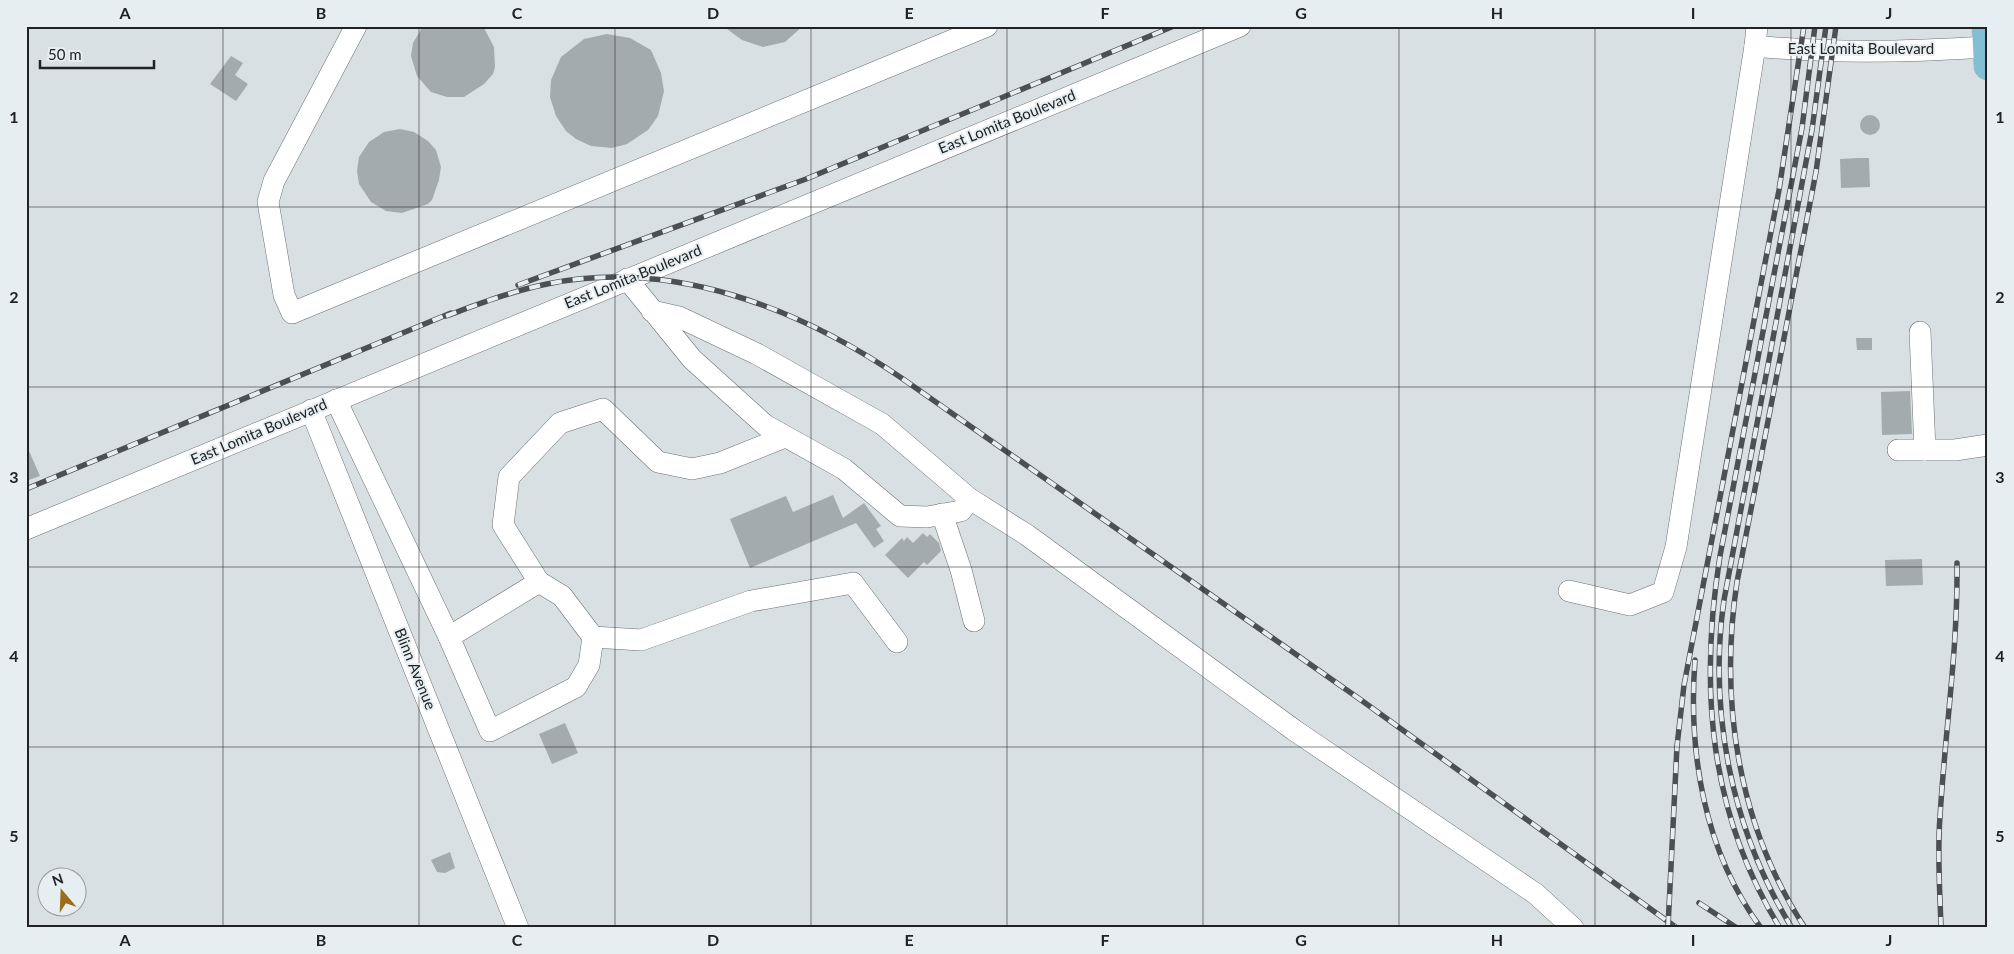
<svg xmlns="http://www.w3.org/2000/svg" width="2014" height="954" font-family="Lato,sans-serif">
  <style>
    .building { fill: #a4abae }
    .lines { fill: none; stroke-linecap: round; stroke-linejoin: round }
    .minor-casing { stroke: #6a7073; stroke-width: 22 }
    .major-casing { stroke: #bcbdbd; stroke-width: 29 }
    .minor { stroke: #fff; stroke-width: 21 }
    .major { stroke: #82bed4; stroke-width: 28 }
    .rail-casing { stroke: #4c5052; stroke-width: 5.5 }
    .rail { stroke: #e6eef1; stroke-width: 4; stroke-dasharray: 11; stroke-linecap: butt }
    .grid { fill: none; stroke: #202224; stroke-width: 1; stroke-opacity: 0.55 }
    .labels { text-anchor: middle; stroke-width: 4; stroke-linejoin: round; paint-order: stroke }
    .street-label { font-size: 15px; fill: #202224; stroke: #e6eef1 }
    .neatline { fill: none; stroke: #202224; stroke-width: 2 }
    .grid-label { font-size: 16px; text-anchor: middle; font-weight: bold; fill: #202224 }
  </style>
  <rect width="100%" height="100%" fill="#d9e0e4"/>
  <g class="building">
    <path d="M423,26H483L494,47L495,67L493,74L484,84L464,97H447L431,92L417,76L411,56L413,43Z"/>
    <path d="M723,26H803L785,42L763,47L742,40Z"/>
    <path d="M607,34L630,38L651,50L661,73L664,91L658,116L648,130L627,144L612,148L591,146L576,139L566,131L556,116L550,97L551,80L561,57L584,39Z"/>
    <path d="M231,56L243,63L235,75L248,84L236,101L210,84Z"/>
    <circle cx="1870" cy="125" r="10"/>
    <path d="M400,129L414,132L428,141L436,150L441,167L439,180L432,200L428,204L402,213L386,211L371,202L359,184L357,171L359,157L369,142L384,132Z"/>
    <path d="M1858,158H1869L1870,187L1841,188L1840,159Z"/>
    <path d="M1856,338H1872V350H1857Z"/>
    <path d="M1910,391L1912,434L1882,435L1881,392Z"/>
    <path d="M26,444L40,476L26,481Z"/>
    <path d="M833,495L843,518L864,503L881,526L876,529L884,541L874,548L856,523L750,568L730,519L786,496L793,512Z"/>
    <path d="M923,533L927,537L930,534L939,543L941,551L927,565L924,562L908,578L885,555L902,538L904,541L907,537L913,543Z"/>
    <path d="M1922,559L1923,585L1886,586L1885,560Z"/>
    <path d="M565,723L578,753L552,764L539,734Z"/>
    <path d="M450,852L455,868L445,873L437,872L431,860Z"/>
  </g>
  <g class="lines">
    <defs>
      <g id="minor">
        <path d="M356,26L274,181L268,202L284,295L292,313L987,26"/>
        <path d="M1757,26L1755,46C1832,54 1909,52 1987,47"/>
        <path d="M627,279L692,359L765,425L844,469L900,516L927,517L961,511L970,499L882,424L757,354L679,317L652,311"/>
        <path d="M1920,332L1925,450"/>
        <path d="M336,400L449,637L490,731L576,687L589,665L593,637L562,596L539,582"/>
        <path d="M311,410L518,928"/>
        <path d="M1898,450H1955L1988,445"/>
        <path d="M970,499L1027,535L1294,730L1536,894L1573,928"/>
        <path d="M942,514L961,570L974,621"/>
        <path d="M26,529L1240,26"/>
        <path d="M1569,591L1630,605L1663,592L1676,547L1755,46"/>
        <path d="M449,637L539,582L503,525L509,477L560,423L603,409L658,462L692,469L720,463L785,437"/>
        <path d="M593,637L641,640L751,601L853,583L897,642"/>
      </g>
      <path id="major" d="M1986,26L1988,66"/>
    </defs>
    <use href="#minor" class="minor-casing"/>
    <use href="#major" class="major-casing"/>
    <use href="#minor" class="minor"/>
    <use href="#major" class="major"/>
    <defs>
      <g id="rail">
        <path d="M518,285L806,179L1174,26"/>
        <path d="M446,316C479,304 512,291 547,284C673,258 801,309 903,379L1361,700L1677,928"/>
        <path d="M26,489L451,313"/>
        <path d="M1695,660C1688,753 1704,851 1761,928"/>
        <path d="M1699,903L1737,928"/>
        <path d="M1668,927L1677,746L1684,685L1779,190L1804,26"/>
        <path d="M1780,928C1709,813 1699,687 1720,556L1802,128L1815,26"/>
        <path d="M1792,928C1732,831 1708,712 1724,600L1812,130L1826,26"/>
        <path d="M1805,928C1738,826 1719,701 1737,582L1816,172L1836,26"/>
        <path d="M1941,928C1940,891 1937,854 1940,817C1945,731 1958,650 1957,563"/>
      </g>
    </defs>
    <use href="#rail" class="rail-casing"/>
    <use href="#rail" class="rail"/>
  </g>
  <path class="grid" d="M223,26V928M419,26V928M615,26V928M811,26V928M1007,26V928M1203,26V928M1399,26V928M1595,26V928M1791,26V928M26,207H1988M26,387H1988M26,567H1988M26,747H1988"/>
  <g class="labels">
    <g class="street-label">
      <text x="1861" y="54">East Lomita Boulevard</text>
      <text transform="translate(1007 122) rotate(-22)" y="5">East Lomita Boulevard</text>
      <text transform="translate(633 277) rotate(-22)" y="5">East Lomita Boulevard</text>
      <text transform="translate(259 432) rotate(-23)" y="5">East Lomita Boulevard</text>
      <text transform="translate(415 669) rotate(68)" y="5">Blinn Avenue</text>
    </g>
  </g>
  <rect width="2014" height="954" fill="none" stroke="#e6eef1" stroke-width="55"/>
  <g transform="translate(62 892) rotate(341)"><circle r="24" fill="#e6eef1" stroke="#979c9f"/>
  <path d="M0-4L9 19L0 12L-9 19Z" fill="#996e1c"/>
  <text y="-8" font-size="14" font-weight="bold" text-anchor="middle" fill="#202224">N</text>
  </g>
  <path d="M40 60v8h114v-8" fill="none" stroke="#202224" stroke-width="2.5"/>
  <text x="48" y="60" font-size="15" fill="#202224" stroke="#e6eef1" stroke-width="4" paint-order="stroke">50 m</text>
  <rect x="28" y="28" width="1958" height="898" class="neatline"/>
  <g class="grid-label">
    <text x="125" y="19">A</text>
    <text x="321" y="19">B</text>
    <text x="517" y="19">C</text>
    <text x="713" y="19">D</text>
    <text x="909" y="19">E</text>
    <text x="1105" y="19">F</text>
    <text x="1301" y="19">G</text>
    <text x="1497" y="19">H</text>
    <text x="1693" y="19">I</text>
    <text x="1889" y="19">J</text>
    <text x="14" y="123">1</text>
    <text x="2000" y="123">1</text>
    <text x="14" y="303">2</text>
    <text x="2000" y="303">2</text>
    <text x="14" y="483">3</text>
    <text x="2000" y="483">3</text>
    <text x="14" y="662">4</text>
    <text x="2000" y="662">4</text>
    <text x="14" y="842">5</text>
    <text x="2000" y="842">5</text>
    <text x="125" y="946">A</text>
    <text x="321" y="946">B</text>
    <text x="517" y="946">C</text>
    <text x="713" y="946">D</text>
    <text x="909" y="946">E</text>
    <text x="1105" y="946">F</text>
    <text x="1301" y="946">G</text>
    <text x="1497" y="946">H</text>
    <text x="1693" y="946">I</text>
    <text x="1889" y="946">J</text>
  </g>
</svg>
